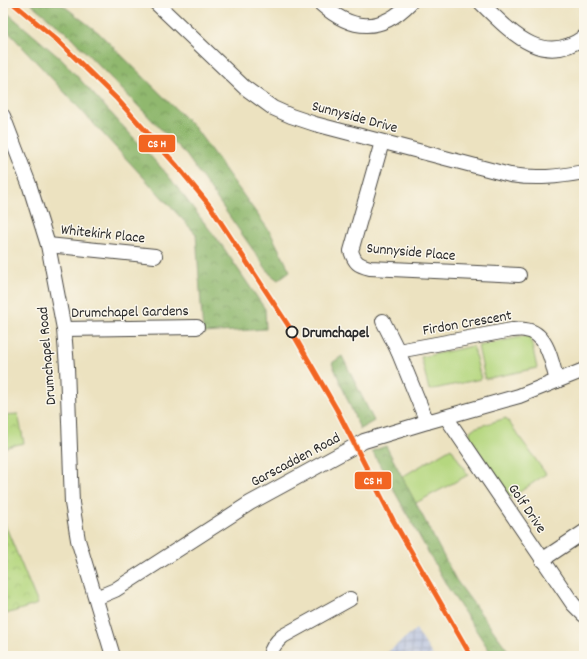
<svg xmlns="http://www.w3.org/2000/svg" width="587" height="659" font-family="Dekko,sans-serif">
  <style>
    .industrial { fill: url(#industrial-grid) }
    .green { fill: #b5d77f; stroke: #708155 }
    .forest { fill: url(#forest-crowns); stroke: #5e724c }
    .park { fill: url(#park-crowns); stroke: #708155 }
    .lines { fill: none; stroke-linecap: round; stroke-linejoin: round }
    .minor-casing { stroke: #484641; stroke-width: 16 }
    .minor { stroke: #fff; stroke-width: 14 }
    .rail-1-casing { stroke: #fbf7ec; stroke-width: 8 }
    .rail-1 { stroke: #f26522; stroke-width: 5 }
    .stop-dot { fill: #fbf7ec; stroke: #2b2b2b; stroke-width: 2 }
    .labels { text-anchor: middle; stroke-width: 3; stroke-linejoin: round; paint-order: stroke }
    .street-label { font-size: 15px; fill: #2b2b2b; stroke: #fbf7ec }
    .stop-label { font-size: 15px; font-weight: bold; fill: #2b2b2b; stroke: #fbf7ec; text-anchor: start }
    .line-badge { stroke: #fbf7ec; stroke-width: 1.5 }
    .badge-label { font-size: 11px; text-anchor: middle; font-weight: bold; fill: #fff }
  </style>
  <defs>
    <pattern id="industrial-grid" width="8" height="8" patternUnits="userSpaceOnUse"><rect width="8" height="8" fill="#bac4de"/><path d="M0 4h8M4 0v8" fill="none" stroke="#979fb4"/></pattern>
    <pattern id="forest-crowns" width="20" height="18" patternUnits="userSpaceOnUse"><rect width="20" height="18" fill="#90b86e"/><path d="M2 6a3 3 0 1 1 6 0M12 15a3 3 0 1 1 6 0" fill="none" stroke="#76965b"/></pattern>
    <pattern id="park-crowns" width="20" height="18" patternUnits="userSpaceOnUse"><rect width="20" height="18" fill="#b5d77f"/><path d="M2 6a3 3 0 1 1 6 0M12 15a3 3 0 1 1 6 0" fill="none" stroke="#9cb96e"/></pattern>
  </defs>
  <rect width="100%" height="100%" fill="#fbf7ec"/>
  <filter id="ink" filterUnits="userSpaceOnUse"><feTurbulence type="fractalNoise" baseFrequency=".025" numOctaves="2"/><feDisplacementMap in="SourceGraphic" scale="8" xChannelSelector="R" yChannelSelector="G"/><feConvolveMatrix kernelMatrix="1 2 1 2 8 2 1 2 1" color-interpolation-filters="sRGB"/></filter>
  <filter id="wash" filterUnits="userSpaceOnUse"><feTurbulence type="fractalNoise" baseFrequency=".012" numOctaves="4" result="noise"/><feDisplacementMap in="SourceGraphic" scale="16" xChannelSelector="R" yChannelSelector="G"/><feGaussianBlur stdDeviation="0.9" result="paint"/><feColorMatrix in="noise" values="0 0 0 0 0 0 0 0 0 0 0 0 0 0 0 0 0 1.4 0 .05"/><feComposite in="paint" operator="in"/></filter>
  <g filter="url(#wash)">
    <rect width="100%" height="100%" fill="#ece2c0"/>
    <path class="industrial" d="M416,629L433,656H383Z"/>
    <g class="green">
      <path d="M530,335L537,368L485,379L478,346Z"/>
      <path d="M473,346L481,379L429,390L421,357Z"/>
      <path d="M506,418L546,474L511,498L470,439V431L474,428Z"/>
      <path d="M451,448L468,475L414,504L400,478Z"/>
    </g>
    <g class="forest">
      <path d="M30,3H60L99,33L195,128L270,232L290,271L278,280L270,274L187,156L69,35Z"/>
      <path d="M3,9L62,60L166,173L223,247L265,309L266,329L203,333L196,234L3,26Z"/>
      <path d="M342,356L374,421L360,429L332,363Z"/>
      <path d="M386,446L456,580L512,656H493L447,586L372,451Z"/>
    </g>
    <g class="park">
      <path d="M18,414L24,443L3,448V415Z"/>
      <path d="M3,520L38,604L3,615Z"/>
    </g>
  </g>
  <g filter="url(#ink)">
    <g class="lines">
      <defs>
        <g id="minor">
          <path d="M156,3L244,87L273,108L291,116L315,124L510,175C537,179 557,177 584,172"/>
          <path d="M320,3C351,31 380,34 410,3"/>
          <path d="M481,3C510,31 542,68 584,37"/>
          <path d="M3,116L29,184L48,245L64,329L67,367L72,503L78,540L113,656"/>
          <path d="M382,142L351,251C355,263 358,265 370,268L519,275"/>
          <path d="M48,245L155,256"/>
          <path d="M383,321L398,351L512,330C516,330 521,329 525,330C548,332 552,364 557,381"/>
          <path d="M64,329L197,327"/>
          <path d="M398,351L427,422"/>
          <path d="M446,417L573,604L584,615"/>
          <path d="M542,560L584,532"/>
          <path d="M96,598L115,590L250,503L364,441L427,422L519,396L584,370"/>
          <path d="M270,656C271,648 277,641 283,636L350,599"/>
        </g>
      </defs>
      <use href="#minor" class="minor-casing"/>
      <use href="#minor" class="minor"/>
      <defs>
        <path id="rail-1" d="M13,3L58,41L117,99L177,166L210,206L288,325L337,410L393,520L471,656"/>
      </defs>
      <use href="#rail-1" class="rail-1-casing"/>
      <use href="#rail-1" class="rail-1"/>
    </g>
  </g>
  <circle class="stop-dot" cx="292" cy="332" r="5.5"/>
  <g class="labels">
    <g class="street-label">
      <text transform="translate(355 116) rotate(15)" y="5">Sunnyside Drive</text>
      <text transform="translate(103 233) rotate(6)" y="5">Whitekirk Place</text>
      <text transform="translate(411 251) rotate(5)" y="5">Sunnyside Place</text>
      <text transform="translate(130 311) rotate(-1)" y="5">Drumchapel Gardens</text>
      <text transform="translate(467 322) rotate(-10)" y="5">Firdon Crescent</text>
      <text transform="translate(46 356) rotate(-95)" y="5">Drumchapel Road</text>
      <text transform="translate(295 459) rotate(-28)" y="5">Garscadden Road</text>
      <text transform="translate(528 508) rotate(56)" y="5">Golf Drive</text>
    </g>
    <g class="stop-label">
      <text x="302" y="337">Drumchapel</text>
    </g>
  </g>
  <g class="line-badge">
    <rect x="138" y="134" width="38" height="19" rx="4" fill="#f26522"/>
    <rect x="354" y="471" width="38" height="19" rx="4" fill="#f26522"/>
  </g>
  <g class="badge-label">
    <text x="157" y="147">CS H</text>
    <text x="373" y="484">CS H</text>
  </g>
  <rect width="587" height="659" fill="none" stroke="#fbf7ec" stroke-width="16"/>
</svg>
